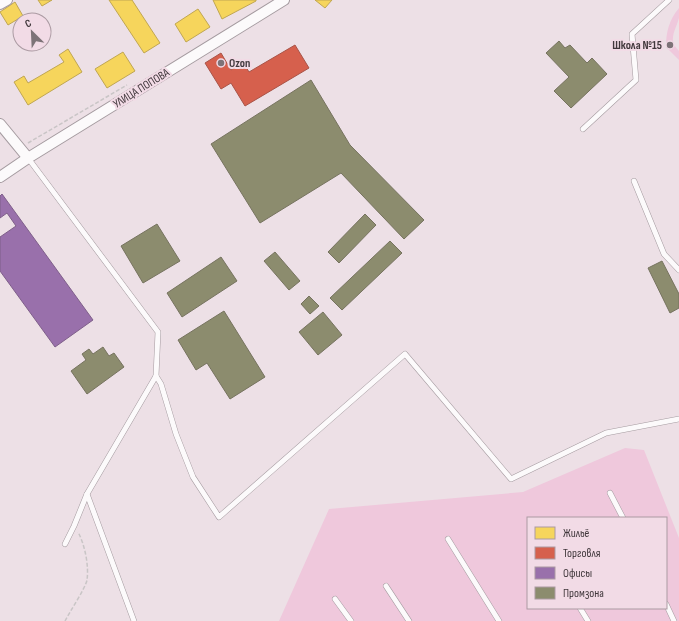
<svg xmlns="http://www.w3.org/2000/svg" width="679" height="621" font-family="'Sofia Sans Condensed',sans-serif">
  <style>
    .green { fill: #efc8dc; fill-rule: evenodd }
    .homes { fill: #f6d55c; stroke: #c0a652 }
    .shops { fill: #d6604d; stroke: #a95448 }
    .offices { fill: #9970ab; stroke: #7f5f8a }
    .industry { fill: #8c8c6e; stroke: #76735f }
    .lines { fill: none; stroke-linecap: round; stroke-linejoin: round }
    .service-casing { stroke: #a59ba0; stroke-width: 6 }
    .minor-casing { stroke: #a59ba0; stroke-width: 12 }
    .path { stroke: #c9c5c6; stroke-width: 1.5; stroke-dasharray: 4 2; stroke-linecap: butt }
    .service { stroke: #fcfafb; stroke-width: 5 }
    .minor { stroke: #fcfafb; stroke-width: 10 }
    .poi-dot { fill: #7d7378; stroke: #f2dbe6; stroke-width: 1.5 }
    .labels { text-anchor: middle; stroke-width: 4; stroke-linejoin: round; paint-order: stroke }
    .poi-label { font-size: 12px; font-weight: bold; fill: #41383c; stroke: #f2dbe6; text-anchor: end }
    .street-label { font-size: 12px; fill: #41383c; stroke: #f2dbe6 }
  </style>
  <rect width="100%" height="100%" fill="#ede0e6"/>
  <g class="green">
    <path d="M679,8C679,11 679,15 679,18C676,29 672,32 673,44L679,51V60L666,47C666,32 669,20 679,8Z"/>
    <path d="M625,448L644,450L679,538V621H279L329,509L523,492ZM528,518H666V608H528Z"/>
  </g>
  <g class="homes">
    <path d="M38,0H52L42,6Z"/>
    <path d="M109,0H132L160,43L144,53Z"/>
    <path d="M213,0H256V1L222,19Z"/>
    <path d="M315,0H332L325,8Z"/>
    <path d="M15,2L23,16L8,25L0,12Z"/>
    <path d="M198,9L210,27L186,42L175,24Z"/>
    <path d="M68,49L82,72L28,105L14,82L24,76L28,83L64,62L59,55Z"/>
    <path d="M123,52L135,71L107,88L95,69Z"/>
  </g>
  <path class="shops" d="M295,45L309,68L245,106L231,83L221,89L205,63L221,53L231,70L243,62L249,72Z"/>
  <path class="offices" d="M2,194L93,320L55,347L0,271V237L16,226L7,213L0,218V196Z"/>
  <g class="industry">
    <path d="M559,41L565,48L570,45L587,63L592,58L607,74L571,108L554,91L569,77L546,53Z"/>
    <path d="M311,80L350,145L424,220L404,239L341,173L260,223L211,144Z"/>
    <path d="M365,214L376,225L339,263L328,252Z"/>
    <path d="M157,224L180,261L143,283L121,246Z"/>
    <path d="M390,241L402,253L342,310L330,298Z"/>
    <path d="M275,252L300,281L289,290L264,261Z"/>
    <path d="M221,257L237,281L182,317L167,293Z"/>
    <path d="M662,261L679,294V308L670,313L648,268Z"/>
    <path d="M309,296L319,306L310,314L301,304Z"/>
    <path d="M224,311L265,377L230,399L207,363L196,370L178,340Z"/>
    <path d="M323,312L342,335L318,355L299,332Z"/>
    <path d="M103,347L109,356L114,353L124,367L87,394L71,371L86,360L82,354L89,349L93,354Z"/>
  </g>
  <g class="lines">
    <defs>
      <g id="service">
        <path d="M583,129L636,80L632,34L669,0"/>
        <path d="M28,158L158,332L156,376L87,494L74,526L65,544"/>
        <path d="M634,181L664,254L679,270"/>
        <path d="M156,376L161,384L176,434L193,477L219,517L405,354L511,479L606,433L679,419"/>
        <path d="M610,493L623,518"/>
        <path d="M87,494L134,621"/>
        <path d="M448,539L499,621"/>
        <path d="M386,586L409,621"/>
        <path d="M335,599L351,621"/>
        <path d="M666,604L674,621"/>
        <path d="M580,608L588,621"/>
      </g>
      <g id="minor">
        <path d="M0,4L7,0"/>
        <path d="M0,124L28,158"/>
        <path d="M0,177L28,158L284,0"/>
      </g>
    </defs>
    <use href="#service" class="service-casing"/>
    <use href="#minor" class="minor-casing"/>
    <g class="path">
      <path d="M28,143L127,85"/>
      <path d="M65,621C69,613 86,587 87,580C89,566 85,545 78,532"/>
    </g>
    <use href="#service" class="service"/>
    <use href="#minor" class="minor"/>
  </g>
  <g class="poi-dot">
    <circle cx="670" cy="45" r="4"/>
    <circle cx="221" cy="63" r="4"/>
  </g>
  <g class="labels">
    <g class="poi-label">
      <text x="662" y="49">Школа №15</text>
      <text x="229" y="67" text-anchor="start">Ozon</text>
    </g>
    <g class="street-label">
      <text transform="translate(141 88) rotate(-32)" y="4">УЛИЦА ПОПОВА</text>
    </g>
  </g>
  <rect x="527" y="517" width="140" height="92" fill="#f2dbe6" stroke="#ab9aa2"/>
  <rect x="535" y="527" width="20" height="12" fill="#f6d55c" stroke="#ab9aa2"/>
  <text x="563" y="537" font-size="12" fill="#41383c">Жильё</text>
  <rect x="535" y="547" width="20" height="12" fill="#d6604d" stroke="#ab9aa2"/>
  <text x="563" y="557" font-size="12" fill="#41383c">Торговля</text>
  <rect x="535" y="567" width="20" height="12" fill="#9970ab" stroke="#ab9aa2"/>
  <text x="563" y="577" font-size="12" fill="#41383c">Офисы</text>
  <rect x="535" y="587" width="20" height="12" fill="#8c8c6e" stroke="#ab9aa2"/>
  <text x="563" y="597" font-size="12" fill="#41383c">Промзона</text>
  <g transform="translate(32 32) rotate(336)"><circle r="19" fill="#f2dbe6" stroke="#ab9aa2"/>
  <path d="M0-3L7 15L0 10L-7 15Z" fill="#7d7378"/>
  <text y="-6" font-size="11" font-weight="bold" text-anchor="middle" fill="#41383c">С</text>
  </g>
</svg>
